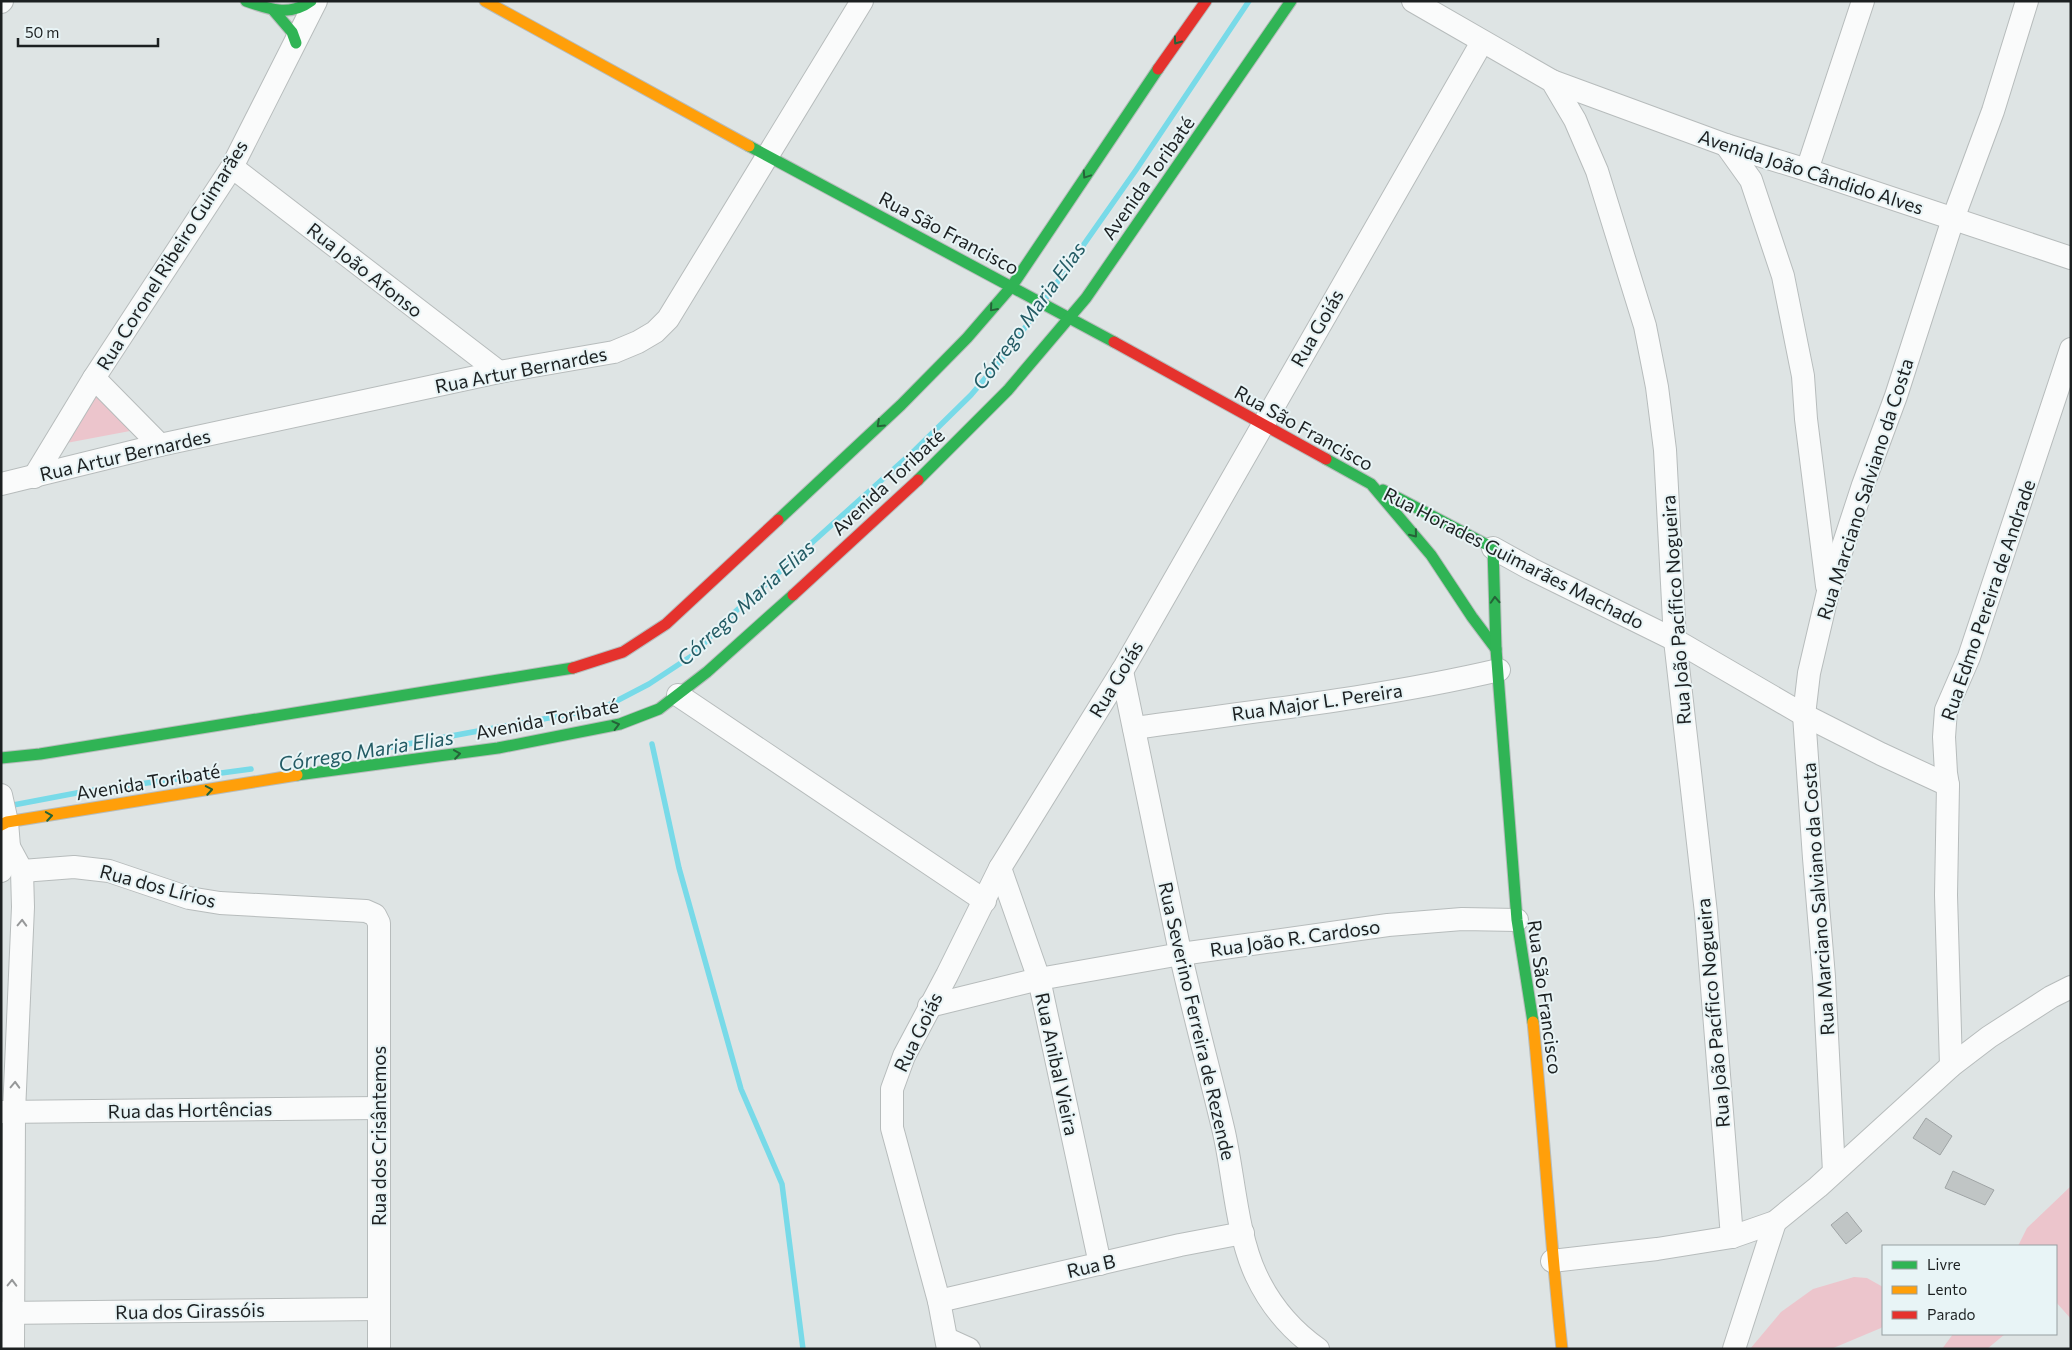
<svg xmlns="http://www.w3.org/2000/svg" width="2072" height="1350" font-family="Commissioner,sans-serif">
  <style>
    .green { fill: #ecc5cc }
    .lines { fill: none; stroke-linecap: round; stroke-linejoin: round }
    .stream { stroke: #78dae8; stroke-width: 5.5 }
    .building { fill: #c0c5c5; stroke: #9fa4a5 }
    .street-casing { stroke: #b7bcbc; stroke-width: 24 }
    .fast-casing { stroke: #b7bcbc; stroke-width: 13 }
    .slow-casing { stroke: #b7bcbc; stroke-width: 13 }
    .jam-casing { stroke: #b7bcbc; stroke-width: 13 }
    .street { stroke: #fafbfb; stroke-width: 22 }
    .fast { stroke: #30b455; stroke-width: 11 }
    .slow { stroke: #ff9f0a; stroke-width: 11 }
    .jam { stroke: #e5322d; stroke-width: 11 }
    .oneway { stroke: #256338 }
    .oneway2 { stroke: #969899 }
    .labels { text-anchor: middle; stroke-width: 4; stroke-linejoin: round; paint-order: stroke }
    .street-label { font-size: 19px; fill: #1c2021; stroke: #e8f4f6 }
    .water-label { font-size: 20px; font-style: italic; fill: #235b64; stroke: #e8f4f6 }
  </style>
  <rect width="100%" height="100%" fill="#dee4e4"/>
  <g class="green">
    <path d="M95,389L130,431L61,444Z"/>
    <path d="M2071,1186V1319L2056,1302V1246H2018L2027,1228Z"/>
    <path d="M1854,1277L1867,1278L1883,1287V1326L1881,1328L1831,1349H1750L1781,1312L1813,1289Z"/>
    <path d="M1953,1334H2005L1987,1349H1942Z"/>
  </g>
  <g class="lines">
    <g class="stream">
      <path d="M1047,297L1136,170L1249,1"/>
      <path d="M652,744L679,868L741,1089L782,1184L803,1349"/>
      <path d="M359,753L603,708L649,684L693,655L726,620L915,450L971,395L1010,349L1038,309"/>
      <path d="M8,806L87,791L251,769"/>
    </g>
  </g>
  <g class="building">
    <path d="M1926,1118L1952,1136L1940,1155L1913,1138Z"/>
    <path d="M1953,1171L1994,1190L1985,1205L1945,1188Z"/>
    <path d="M1847,1212L1862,1231L1846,1244L1831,1225Z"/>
  </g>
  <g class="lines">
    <defs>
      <g id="street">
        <path d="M1413,1L1552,81L1575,120L1597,171L1645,326L1657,387L1665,450L1675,640L1706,913L1732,1237"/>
        <path d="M1,2L2,1"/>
        <path d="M1552,81L1726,145L1807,170L2071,258"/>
        <path d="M1726,145L1751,180L1783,276L1803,376L1806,419L1827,586"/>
        <path d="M232,167L499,372"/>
        <path d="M1807,170L1863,1"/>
        <path d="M94,378L160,445"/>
        <path d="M34,477L94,378L232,167L316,1"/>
        <path d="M1,484L160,445L499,372L614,352L638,342L655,332L668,319L862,1"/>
        <path d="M1493,548L1531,569L1675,640L1804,715L1881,754L1948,785"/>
        <path d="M1122,671C1142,765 1160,858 1180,952C1193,1011 1209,1069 1223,1128C1234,1174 1236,1232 1256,1275C1270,1305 1291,1330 1318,1349"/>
        <path d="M678,695L985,901"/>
        <path d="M1134,728C1256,711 1379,698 1499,670"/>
        <path d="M1,795L7,822L9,847L1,871"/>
        <path d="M9,847L22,871L23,907L14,1112L13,1349"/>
        <path d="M1000,868L1039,979L1100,1264"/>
        <path d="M22,871L74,867L109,871L189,898L220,903L366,911L375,915L379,923V1349"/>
        <path d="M929,1006L1039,979L1181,954L1388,925L1462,919L1517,920"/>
        <path d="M1951,1066L1946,895L1948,785L1946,773L1944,737L1946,710L1969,657L2071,349"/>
        <path d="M1,1112L379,1108"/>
        <path d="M1834,1172L1824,977L1814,858L1804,715L1809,673L1828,592L1863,485L1896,396L1953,219L1993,111L2027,1"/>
        <path d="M1552,1261L1657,1249L1732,1237L1775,1222L1818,1187L1951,1066L1989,1037L2051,997L2071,987"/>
        <path d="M939,1301L1180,1245L1243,1233"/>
        <path d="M1,1313L379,1309"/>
        <path d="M947,1339L969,1349"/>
        <path d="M948,1349L939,1301L892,1128V1089L904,1056L947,975L1000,868L1125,666L1482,42"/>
        <path d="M1734,1349L1775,1222"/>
      </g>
      <g id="fast">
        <path d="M246,1C268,9 290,17 311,1"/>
        <path d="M274,11L292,32L296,43"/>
        <path d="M749,146L1114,342"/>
        <path d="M1326,459L1371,484L1431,555L1472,617L1496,649"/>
        <path d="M918,480L1008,390L1086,298L1291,1"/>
        <path d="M1383,490L1493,548L1496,649L1517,920L1533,1022"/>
        <path d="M778,520L901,405L967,338L1012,286L1158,69"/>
        <path d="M1,758L40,754L573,668"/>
        <path d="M297,775L498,748L620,724L659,709L707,672L793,595"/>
      </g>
      <g id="slow">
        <path d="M485,1L749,146"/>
        <path d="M1,825L7,822L297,775"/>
        <path d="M1533,1022C1544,1131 1550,1240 1562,1349"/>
      </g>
      <g id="jam">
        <path d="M1158,69L1206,1"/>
        <path d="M1114,342L1326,459"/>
        <path d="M793,595L918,480"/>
        <path d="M573,668L623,652L666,624L778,520"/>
      </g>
    </defs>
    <use href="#street" class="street-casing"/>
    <use href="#fast" class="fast-casing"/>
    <use href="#slow" class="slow-casing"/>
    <use href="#jam" class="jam-casing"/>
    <use href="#street" class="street"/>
    <use href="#fast" class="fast"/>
    <use href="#slow" class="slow"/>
    <use href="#jam" class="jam"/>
  </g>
  <defs><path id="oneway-chevron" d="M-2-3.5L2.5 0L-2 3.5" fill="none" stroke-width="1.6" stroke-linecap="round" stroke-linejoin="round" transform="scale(1.25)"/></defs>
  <g class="oneway">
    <use href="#oneway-chevron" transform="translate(1177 41) rotate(126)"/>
    <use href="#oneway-chevron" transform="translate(1086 175) rotate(124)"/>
    <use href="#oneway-chevron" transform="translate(993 308) rotate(131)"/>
    <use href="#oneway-chevron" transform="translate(880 424) rotate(137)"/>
    <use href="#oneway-chevron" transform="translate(1414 534) rotate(51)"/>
    <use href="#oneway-chevron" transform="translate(1495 600) rotate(-93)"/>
    <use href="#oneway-chevron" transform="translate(616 725) rotate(-14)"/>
    <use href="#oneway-chevron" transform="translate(457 754) rotate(-8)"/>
    <use href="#oneway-chevron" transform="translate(209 790) rotate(-10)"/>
    <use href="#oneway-chevron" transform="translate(49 816) rotate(-9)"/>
  </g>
  <g class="oneway2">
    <use href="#oneway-chevron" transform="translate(22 923) rotate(-88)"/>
    <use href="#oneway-chevron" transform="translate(15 1085) rotate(-88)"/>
    <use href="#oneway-chevron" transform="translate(12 1283) rotate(-89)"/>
  </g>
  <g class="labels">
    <g class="street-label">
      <text transform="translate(1811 172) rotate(18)" y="7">Avenida João Cândido Alves</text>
      <text transform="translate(1148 178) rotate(-55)" y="7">Avenida Toribaté</text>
      <text transform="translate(949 233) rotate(28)" y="7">Rua São Francisco</text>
      <text transform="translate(172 255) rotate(-58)" y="7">Rua Coronel Ribeiro Guimarães</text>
      <text transform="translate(365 270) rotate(38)" y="7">Rua João Afonso</text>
      <text transform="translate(1317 328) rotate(-60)" y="7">Rua Goiás</text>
      <text transform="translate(521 370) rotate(-11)" y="7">Rua Artur Bernardes</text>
      <text transform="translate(1304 428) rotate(29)" y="7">Rua São Francisco</text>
      <text transform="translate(125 455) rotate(-13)" y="7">Rua Artur Bernardes</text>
      <text transform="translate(888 482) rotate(-43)" y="7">Avenida Toribaté</text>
      <text transform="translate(1865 489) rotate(-72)" y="7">Rua Marciano Salviano da Costa</text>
      <text transform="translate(1514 558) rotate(27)" y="7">Rua Horades Guimarães Machado</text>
      <text transform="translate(1988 600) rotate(-71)" y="7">Rua Edmo Pereira de Andrade</text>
      <text transform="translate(1676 610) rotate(-94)" y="7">Rua João Pacífico Nogueira</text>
      <text transform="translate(1116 679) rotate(-59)" y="7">Rua Goiás</text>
      <text transform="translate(1317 702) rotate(-8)" y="7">Rua Major L. Pereira</text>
      <text transform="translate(547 719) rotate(-11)" y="7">Avenida Toribaté</text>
      <text transform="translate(148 782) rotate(-9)" y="7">Avenida Toribaté</text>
      <text transform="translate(158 886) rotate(15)" y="7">Rua dos Lírios</text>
      <text transform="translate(1818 899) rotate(-94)" y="7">Rua Marciano Salviano da Costa</text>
      <text transform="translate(1295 938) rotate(-8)" y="7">Rua João R. Cardoso</text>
      <text transform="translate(1545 997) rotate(82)" y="7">Rua São Francisco</text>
      <text transform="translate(1713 1013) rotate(-95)" y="7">Rua João Pacífico Nogueira</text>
      <text transform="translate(1197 1021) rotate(77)" y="7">Rua Severino Ferreira de Rezende</text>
      <text transform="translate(918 1032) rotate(-64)" y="7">Rua Goiás</text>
      <text transform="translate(1057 1064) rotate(78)" y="7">Rua Anibal Vieira</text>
      <text transform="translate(190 1110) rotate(-1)" y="7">Rua das Hortências</text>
      <text transform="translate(379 1136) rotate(-90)" y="7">Rua dos Crisântemos</text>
      <text transform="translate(1091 1266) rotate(-13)" y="7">Rua B</text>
      <text transform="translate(190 1311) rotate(-1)" y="7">Rua dos Girassóis</text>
    </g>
    <g class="water-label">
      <text transform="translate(1029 316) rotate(-54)" y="7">Córrego Maria Elias</text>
      <text transform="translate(746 603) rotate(-42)" y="7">Córrego Maria Elias</text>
      <text transform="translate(366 751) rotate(-9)" y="7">Córrego Maria Elias</text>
    </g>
  </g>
  <rect width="2072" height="1350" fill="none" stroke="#1c2021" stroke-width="5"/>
  <rect x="1882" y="1245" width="175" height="90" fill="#e8f4f6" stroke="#969fa1"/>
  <rect x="1892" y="1261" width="25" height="8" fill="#30b455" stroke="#969fa1"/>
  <text x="1927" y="1270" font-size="15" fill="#1c2021">Livre</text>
  <rect x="1892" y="1286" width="25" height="8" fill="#ff9f0a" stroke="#969fa1"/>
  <text x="1927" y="1295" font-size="15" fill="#1c2021">Lento</text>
  <rect x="1892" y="1311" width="25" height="8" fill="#e5322d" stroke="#969fa1"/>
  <text x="1927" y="1320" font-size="15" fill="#1c2021">Parado</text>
  <path d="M18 38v8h140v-8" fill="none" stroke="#1c2021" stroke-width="2.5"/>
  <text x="25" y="38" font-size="15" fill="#1c2021" stroke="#e8f4f6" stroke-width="4" paint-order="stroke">50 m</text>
</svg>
